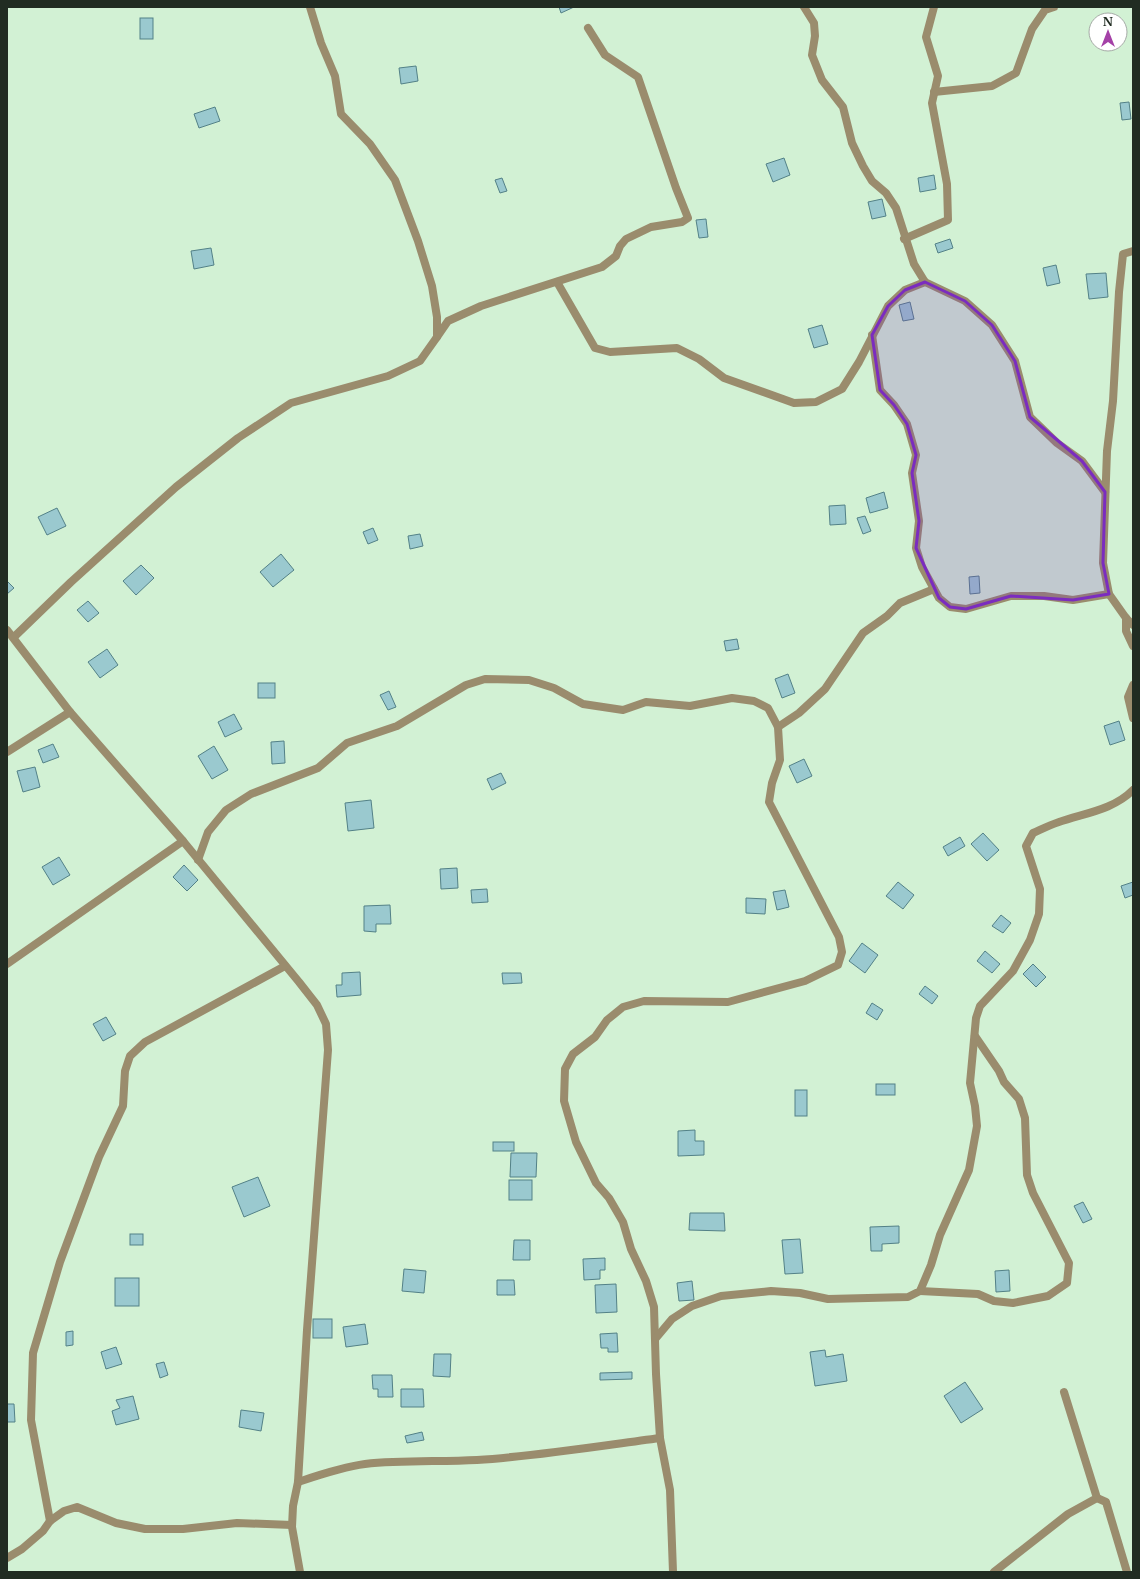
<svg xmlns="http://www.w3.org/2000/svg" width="1140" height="1579" font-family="'Libre Baskerville',serif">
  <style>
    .building { fill: #9ac9cf; stroke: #538187 }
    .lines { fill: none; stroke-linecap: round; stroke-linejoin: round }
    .street { stroke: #9a8c6d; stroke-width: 8 }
    .marked { fill: #7b2cbf; fill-opacity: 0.2; stroke: #7b2cbf; stroke-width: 3; stroke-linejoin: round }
  </style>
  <rect width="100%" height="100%" fill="#d2f1d4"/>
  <g class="building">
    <path d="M559,7H574L561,13Z"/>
    <rect x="140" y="18" width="13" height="21"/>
    <path d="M416,66L418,81L401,84L399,68Z"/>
    <path d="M1129,102L1131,119L1122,120L1120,103Z"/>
    <path d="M215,107L220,121L199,128L194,114Z"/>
    <path d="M784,158L790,175L773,182L766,164Z"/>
    <path d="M934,175L936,189L920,192L918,178Z"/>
    <path d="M502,178L507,191L500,193L495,180Z"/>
    <path d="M882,199L886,216L872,219L868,202Z"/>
    <path d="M706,219L708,237L699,238L696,220Z"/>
    <path d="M950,239L953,248L938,253L935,244Z"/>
    <path d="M211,248L214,265L194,269L191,251Z"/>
    <path d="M1056,265L1060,283L1047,286L1043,268Z"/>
    <path d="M1106,273L1108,297L1089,299L1086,274Z"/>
    <path d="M910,302L914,319L903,321L899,305Z"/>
    <path d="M822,325L828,344L814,348L808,329Z"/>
    <path d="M884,492L888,508L870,513L866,498Z"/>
    <path d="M845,505L846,524L830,525L829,506Z"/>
    <path d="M57,508L66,526L47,535L38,517Z"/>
    <path d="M865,516L871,531L863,534L857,518Z"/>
    <path d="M373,528L378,540L368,544L363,532Z"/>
    <path d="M420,534L423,546L410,549L408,536Z"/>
    <path d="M281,554L294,570L273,587L260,572Z"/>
    <path d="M141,565L154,578L136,595L123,581Z"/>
    <path d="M979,576L980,593L970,594L969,577Z"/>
    <path d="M7,581L14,588L7,594Z"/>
    <path d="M88,601L99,613L88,622L77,610Z"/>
    <path d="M737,639L739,649L726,651L724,641Z"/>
    <path d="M107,649L118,665L100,678L88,662Z"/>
    <path d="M788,674L795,693L782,698L775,679Z"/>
    <rect x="258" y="683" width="17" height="15"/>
    <path d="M389,691L396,707L388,710L380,695Z"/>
    <path d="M234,714L242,729L225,737L218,722Z"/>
    <path d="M1119,721L1125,740L1110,745L1104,726Z"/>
    <path d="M284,741L285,763L272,764L271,742Z"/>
    <path d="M53,744L59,757L43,763L38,750Z"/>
    <path d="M214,746L228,770L212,779L198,756Z"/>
    <path d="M804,759L812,776L797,783L789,766Z"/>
    <path d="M35,767L40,787L23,792L17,771Z"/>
    <path d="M501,773L506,783L492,790L487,779Z"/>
    <path d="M371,800L374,828L348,831L345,803Z"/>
    <path d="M983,833L999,850L987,861L971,844Z"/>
    <path d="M960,837L965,846L948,856L943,847Z"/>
    <path d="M59,857L70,875L53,885L42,867Z"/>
    <path d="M184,865L198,880L187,891L173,877Z"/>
    <path d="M457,868L458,888L441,889L440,869Z"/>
    <path d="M898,882L914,895L903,909L886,896Z"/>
    <path d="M1133,882V895L1125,898L1121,886Z"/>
    <path d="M487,889L488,902L472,903L471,890Z"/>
    <path d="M785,890L789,907L777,910L773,892Z"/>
    <path d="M746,898L766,899L765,914L746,913Z"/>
    <path d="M390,905L391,924H376V932L364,931V906Z"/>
    <path d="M1001,915L1011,923L1003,933L992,926Z"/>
    <path d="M862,943L878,955L865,973L849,961Z"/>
    <path d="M985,951L1000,964L992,973L977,961Z"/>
    <path d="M1033,964L1046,977L1036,987L1023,974Z"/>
    <path d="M360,972L361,995L337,997L336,985H342V973Z"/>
    <path d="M502,973H521L522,983L503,984Z"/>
    <path d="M925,986L938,996L932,1004L919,994Z"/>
    <path d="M872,1003L883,1010L877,1020L866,1013Z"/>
    <path d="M106,1017L116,1034L103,1041L93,1024Z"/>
    <rect x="876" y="1084" width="19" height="11"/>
    <rect x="795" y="1090" width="12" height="26"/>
    <path d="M695,1130V1141H704V1155L678,1156V1131Z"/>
    <rect x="493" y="1142" width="21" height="9"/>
    <path d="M511,1153H537L536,1177H510Z"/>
    <path d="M258,1177L270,1206L244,1217L232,1187Z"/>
    <rect x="509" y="1180" width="23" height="20"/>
    <path d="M1083,1202L1092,1219L1083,1223L1074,1206Z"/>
    <path d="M690,1213H724L725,1231L689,1230Z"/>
    <path d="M899,1226V1243L882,1244V1251H871L870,1227Z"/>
    <rect x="130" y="1234" width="13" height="11"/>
    <path d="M800,1239L803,1273L785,1274L782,1240Z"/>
    <path d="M514,1240H530V1260H513Z"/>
    <path d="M605,1258V1270H600V1279L584,1280L583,1259Z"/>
    <path d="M404,1269L426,1271L424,1293L402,1291Z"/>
    <path d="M1009,1270L1010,1291L996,1292L995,1271Z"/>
    <rect x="115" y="1278" width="24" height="28"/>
    <path d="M497,1280H514L515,1295H497Z"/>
    <path d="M692,1281L694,1300L679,1301L677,1283Z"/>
    <path d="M616,1284L617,1312L596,1313L595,1285Z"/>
    <rect x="313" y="1319" width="19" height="19"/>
    <path d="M365,1324L368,1344L346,1347L343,1327Z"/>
    <path d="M73,1331V1345L66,1346V1332Z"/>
    <path d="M617,1333L618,1352H608V1348H601L600,1334Z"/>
    <path d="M116,1347L122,1364L106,1369L101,1352Z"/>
    <path d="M825,1350L826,1357L843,1354L847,1381L815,1386L810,1352Z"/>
    <path d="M434,1354H451L450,1377L433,1376Z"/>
    <path d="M164,1362L168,1375L160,1378L156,1364Z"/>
    <path d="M632,1372V1379L600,1380V1373Z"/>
    <path d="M372,1375H392L393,1397H378V1389H373Z"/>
    <path d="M965,1382L983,1409L961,1423L944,1396Z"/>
    <path d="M401,1389H423L424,1407H401Z"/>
    <path d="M133,1396L139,1419L116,1425L112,1411L120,1408L116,1400Z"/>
    <path d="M7,1404H14L15,1422H7Z"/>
    <path d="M241,1410L264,1413L261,1431L239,1427Z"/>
    <path d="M422,1432L424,1440L407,1443L405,1436Z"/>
  </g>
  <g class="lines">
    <g class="street">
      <path d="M804,7L814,23L815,36L812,55L822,80L843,107L852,143L863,166L872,181L886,193L896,208L914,264L925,282L965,301L992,325L1015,361L1030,417L1057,443L1082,461L1105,492"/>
      <path d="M934,92L992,86L1016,73L1032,29L1045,10L1054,7"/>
      <path d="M904,239L948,220L947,184L932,103L938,76L926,37L934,7"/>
      <path d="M1133,251L1123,254L1119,292L1113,401L1107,451L1103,563L1109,594L1126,618L1133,625"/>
      <path d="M557,282L595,348L610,352L677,348L699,359L724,378L794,403L816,402L842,389L859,362L888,306L905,290L925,282"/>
      <path d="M872,335L880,390L894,405L907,424L916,455L912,473L919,521L916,548L922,567L939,598L950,607L966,609L1011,596H1044L1073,600L1109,594"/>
      <path d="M437,337L448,321L481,306L602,267L616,256L620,246L626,239L651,227L682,222L688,218L676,188L638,77L605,55L588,28"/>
      <path d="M1126,618V631L1133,646"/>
      <path d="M7,630L70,712L183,841L299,982L317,1005L326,1024L328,1050L307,1330L298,1482L293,1506L292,1527L300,1572"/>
      <path d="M14,637L71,582L176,487L238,438L291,403L388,376L420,361L437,337V317L432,286L418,241L395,180L370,144L341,114L335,76L321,43L310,7"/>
      <path d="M1133,685L1128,697L1133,718"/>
      <path d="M778,727L799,713L825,689L863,633L887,616L900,603L934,589"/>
      <path d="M7,752L70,712"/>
      <path d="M198,860L208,832L226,810L251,794L318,768L347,743L397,726L466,685L485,679L529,680L554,688L583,704L623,710L646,702L690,706L732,698L754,701L768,708L778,727L780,760L772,783L769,802L839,937L842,952L838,965L805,981L728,1002L644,1001L623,1007L607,1020L595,1037L573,1054L565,1069L564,1101L576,1142L596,1183L609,1198L623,1222L631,1249L646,1281L654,1307L656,1374L660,1438L670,1490L673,1572"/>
      <path d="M7,964L183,841"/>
      <path d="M920,1291L978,1294L994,1301L1013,1303L1048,1296L1067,1283L1069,1263L1033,1193L1027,1175L1025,1118L1019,1099L1004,1082L999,1071L975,1036"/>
      <path d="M656,1338L672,1319L692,1306L721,1296L771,1291L800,1293L828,1299L908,1297L920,1291L931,1265L940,1235L969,1170L977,1126L975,1106L970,1083L976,1018L980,1006L1013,971L1030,940L1039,914L1040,889L1026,846L1033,833C1042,829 1050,825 1059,822C1085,813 1113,810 1133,790"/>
      <path d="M298,1482C319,1475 342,1467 365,1464C402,1460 440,1462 477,1460C538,1456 599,1446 660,1438"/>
      <path d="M1097,1498L1106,1502L1127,1572"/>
      <path d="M50,1521L31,1420L33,1353L60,1262L99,1157L123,1106L125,1071L130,1056L145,1042L285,966"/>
      <path d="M7,1558L22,1549L43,1531L50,1521L64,1511L77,1507L116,1523L145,1529H183L237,1523L292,1525"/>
      <path d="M994,1572L1068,1514L1097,1498L1064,1392"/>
    </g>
  </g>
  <path class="marked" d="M925,282L965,301L992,325L1015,361L1030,417L1082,461L1105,492L1103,563L1109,594L1073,600L1011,596L966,609L950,607L939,598L916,548L919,521L912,473L916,455L907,424L894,405L880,390L872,335L888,306L905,290Z"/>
  <rect width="1140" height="1579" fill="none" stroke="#212c22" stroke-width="16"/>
  <g transform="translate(1108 32)"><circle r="19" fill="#ffffff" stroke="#a6aba7"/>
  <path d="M0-3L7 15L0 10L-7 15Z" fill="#a441a7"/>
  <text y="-6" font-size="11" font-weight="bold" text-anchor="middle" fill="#212c22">N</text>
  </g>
</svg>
